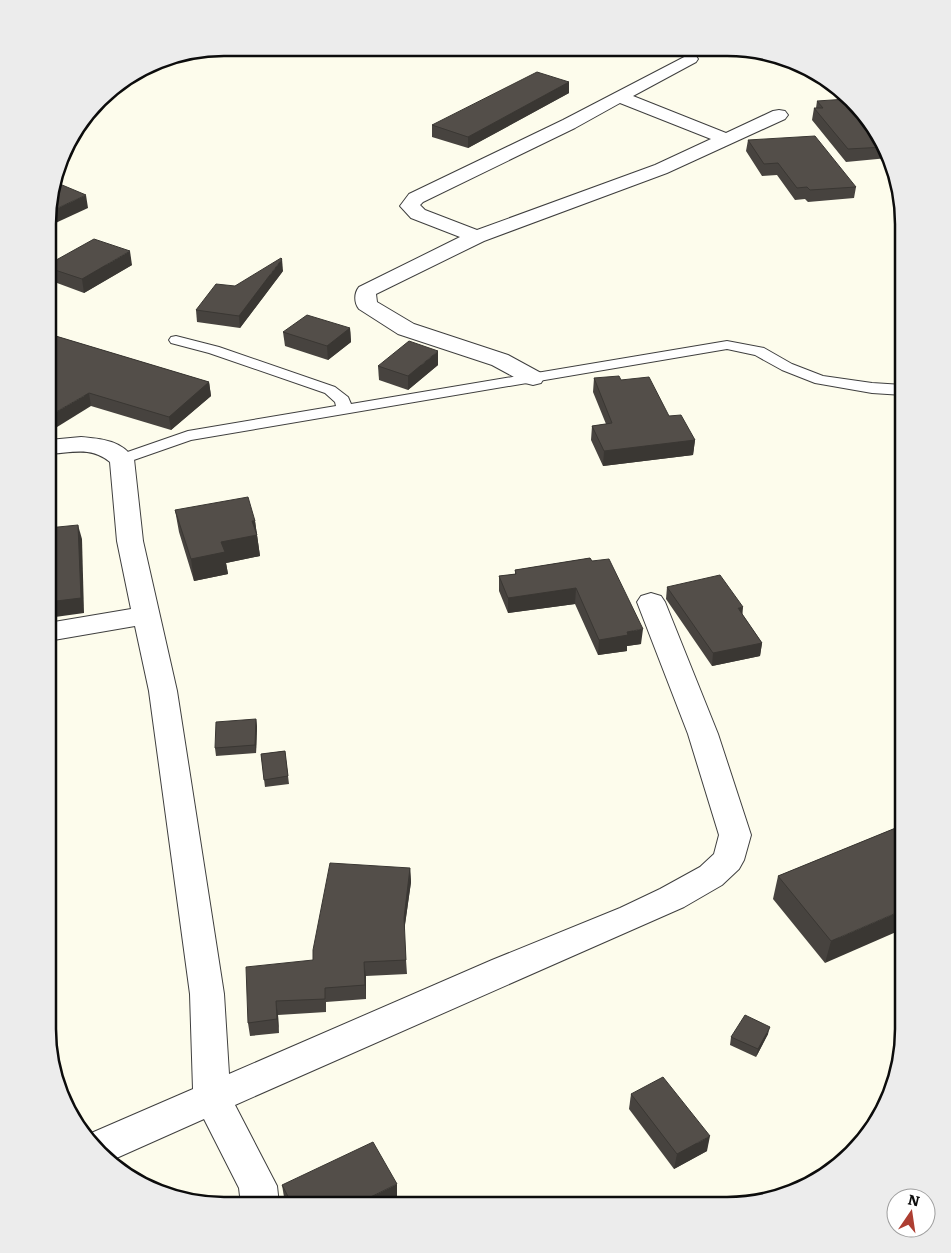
<svg xmlns="http://www.w3.org/2000/svg" width="951" height="1253" font-family="Literata,serif">
  <style>
    .lines { fill: none; stroke-linecap: round; stroke-linejoin: round }
    .service-casing { stroke: #3f3f3f; stroke-width: 2 }
    .minor-casing { stroke: #3f3f3f; stroke-width: 2 }
    .service { fill: #fff; fill-rule: evenodd }
    .minor { fill: #fff; fill-rule: evenodd }
    .wall { fill: #47433f }
    .shaded-wall { fill: #3a3733 }
    .building { fill: #534e49; stroke: #3a3733 }
    .rim { fill: none; stroke: #0c0c0c; stroke-width: 2.5 }
  </style>
  <rect width="100%" height="100%" fill="#fdfcec"/>
  <g class="lines">
    <defs>
      <path id="service" d="M176,336L219,347L335,387L348,397L351,404L727,341L764,348L792,364L823,376L872,383L903,385V395L872,393L815,383L782,370L755,355L727,349L191,440L128,462H116L114,459L116,456L188,431L336,406L335,402L325,393L209,353L171,343L169,340L171,337Z"/>
      <g id="minor">
        <path d="M690,54L696,56L698,59L696,62L633,96L726,133L773,111L779,110L785,111L788,115L785,119L667,173L484,241L376,294L377,302L414,324L508,355L541,373L544,378L541,383L533,385L525,383L492,365L398,334L359,309C354,303 354,293 359,287L460,237L411,218L400,206L409,194L563,120ZM620,103L711,139L655,165L477,230L425,210L420,205L423,202L575,128Z"/>
        <path d="M81,437C102,439 121,440 134,459L143,541L177,691L224,994L229,1074L492,960L620,908L660,889L700,867L714,854L719,835L688,734L637,602L641,596L651,593L661,596L665,602L718,734L751,835L744,860L739,869L722,885L684,907L235,1105L277,1186L279,1204H241L239,1188L204,1119L112,1160L89,1134L193,1089L190,994L149,691L135,626L48,641V623L131,609L117,541L110,462C90,446 72,453 49,454V440Z"/>
      </g>
    </defs>
    <use href="#service" class="service-casing"/>
    <use href="#minor" class="minor-casing"/>
    <use href="#service" class="service"/>
    <use href="#minor" class="minor"/>
  </g>
  <g class="wall">
    <path d="M569,82V93L468,148L432,137V125Z"/>
    <path d="M817,101L885,146L888,158L846,162L812,120L814,108H816Z"/>
    <path d="M748,140L856,187L854,198L808,202L805,199L795,200L777,175L762,176L746,151Z"/>
    <path d="M49,264L132,265L84,293L49,280Z"/>
    <path d="M283,271L240,328L197,322L196,310L235,286Z"/>
    <path d="M350,328L351,342L328,360L285,346L283,332Z"/>
    <path d="M49,334L209,382L211,396L171,430L91,406Z"/>
    <path d="M438,365L408,390L379,380L378,366Z"/>
    <path d="M594,378L621,380L669,416L695,440L693,455L603,466L591,440L592,426L606,424L593,392Z"/>
    <path d="M175,510L255,521L260,556L226,563L228,574L194,581L179,532Z"/>
    <path d="M590,558L641,644L627,646V651L598,655L575,604L508,613L499,591V576L515,574V570Z"/>
    <path d="M667,587L742,614L762,643L760,656L712,666L666,599Z"/>
    <path d="M256,719L257,727L256,753L216,756L215,748Z"/>
    <path d="M285,751L289,784L265,787L261,754Z"/>
    <path d="M903,825L825,963L773,899L778,876Z"/>
    <path d="M410,868L411,882L404,931L407,974L366,976V999L326,1002V1012L278,1015L279,1033L250,1036L248,1023Z"/>
    <path d="M768,1034L756,1057L730,1045L731,1037Z"/>
    <path d="M631,1094L707,1151L674,1169L629,1109Z"/>
    <path d="M282,1185L397,1197L382,1205L288,1204L284,1197Z"/>
  </g>
  <g class="shaded-wall">
    <path d="M569,82V93L468,148V137Z"/>
    <path d="M86,195L88,208L49,226V212Z"/>
    <path d="M130,251L132,265L84,293L82,279Z"/>
    <path d="M282,259L283,271L240,328L239,316Z"/>
    <path d="M350,328L351,342L328,360L327,346Z"/>
    <path d="M438,351V365L408,390V376Z"/>
    <path d="M209,382L211,396L171,430L169,417Z"/>
    <path d="M89,393L91,406L49,432V416Z"/>
    <path d="M695,440L693,455L603,466L604,451Z"/>
    <path d="M252,521H255L260,556L226,563L228,574L194,581L191,559L221,542Z"/>
    <path d="M78,525L82,539L84,613L48,618V602Z"/>
    <path d="M576,588L575,604L508,613V598Z"/>
    <path d="M743,607L742,620L738,608Z"/>
    <path d="M643,629L641,644L627,646V651L598,655L599,640L627,632Z"/>
    <path d="M762,643L760,656L712,666L713,653Z"/>
    <path d="M256,719L257,727L256,753L255,745Z"/>
    <path d="M48,765L50,772L48,793Z"/>
    <path d="M410,868L411,882L404,932V918Z"/>
    <path d="M903,910V929L825,963L831,941Z"/>
    <path d="M364,962L366,976V999L365,985Z"/>
    <path d="M276,1001L278,1015L279,1033L277,1019Z"/>
    <path d="M770,1027L768,1034L756,1057L758,1049Z"/>
    <path d="M710,1136L707,1151L674,1169L677,1154Z"/>
    <path d="M397,1184V1197L382,1205L356,1204Z"/>
  </g>
  <g class="building">
    <path d="M537,72L569,82L468,137L432,125Z"/>
    <path d="M847,99L885,146V147L848,149L814,108H823L817,101Z"/>
    <path d="M815,136L856,187L810,190L807,187L797,188L778,163L764,164L748,140Z"/>
    <path d="M55,182L86,195L49,212V201Z"/>
    <path d="M94,239L130,251L82,279L49,268V264Z"/>
    <path d="M281,258L282,259L239,316L196,310L216,284L235,286Z"/>
    <path d="M307,315L350,328L327,346L283,332Z"/>
    <path d="M49,334L209,382L169,417L89,393L49,416Z"/>
    <path d="M409,341L438,351L408,376L378,366Z"/>
    <path d="M619,376L621,380L649,377L669,416L681,415L695,440L604,451L592,426L612,423L594,378Z"/>
    <path d="M248,497L255,521H252L257,535L221,542L225,552L191,559L175,510Z"/>
    <path d="M78,525L81,598L48,602V528Z"/>
    <path d="M590,558L592,561L609,559L643,629L627,632L628,635L599,640L576,588L508,598L499,576L516,574L515,570Z"/>
    <path d="M720,575L743,607L738,608L762,643L713,653L667,587Z"/>
    <path d="M256,719L255,745L215,748L216,722Z"/>
    <path d="M285,751L288,776L264,780L261,754Z"/>
    <path d="M903,825V910L831,941L778,876Z"/>
    <path d="M330,863L410,868L404,918L406,960L364,962L365,985L325,988V999L276,1001L277,1019L248,1023L246,967L313,960V950Z"/>
    <path d="M745,1015L770,1027L758,1049L731,1037Z"/>
    <path d="M663,1077L710,1136L677,1154L631,1094Z"/>
    <path d="M373,1142L397,1184L356,1204H336L335,1203L333,1204H292L282,1185Z"/>
  </g>
  <path d="M0 0H951V1253H0ZM224 56H727A168 168 0 0 1 895 224V1029A168 168 0 0 1 727 1197H224A168 168 0 0 1 56 1029V224A168 168 0 0 1 224 56Z" fill="#ececec" fill-rule="evenodd"/>
  <path class="rim" d="M224 56H727A168 168 0 0 1 895 224V1029A168 168 0 0 1 727 1197H224A168 168 0 0 1 56 1029V224A168 168 0 0 1 224 56Z"/>
  <g transform="translate(911 1213) rotate(13)"><circle r="24" fill="#ffffff" stroke="#9e9e9e"/>
  <path d="M0-4L9 19L0 12L-9 19Z" fill="#ad3e32"/>
  <text y="-8" font-size="14" font-weight="bold" text-anchor="middle" fill="#0c0c0c">N</text>
  </g>
</svg>
